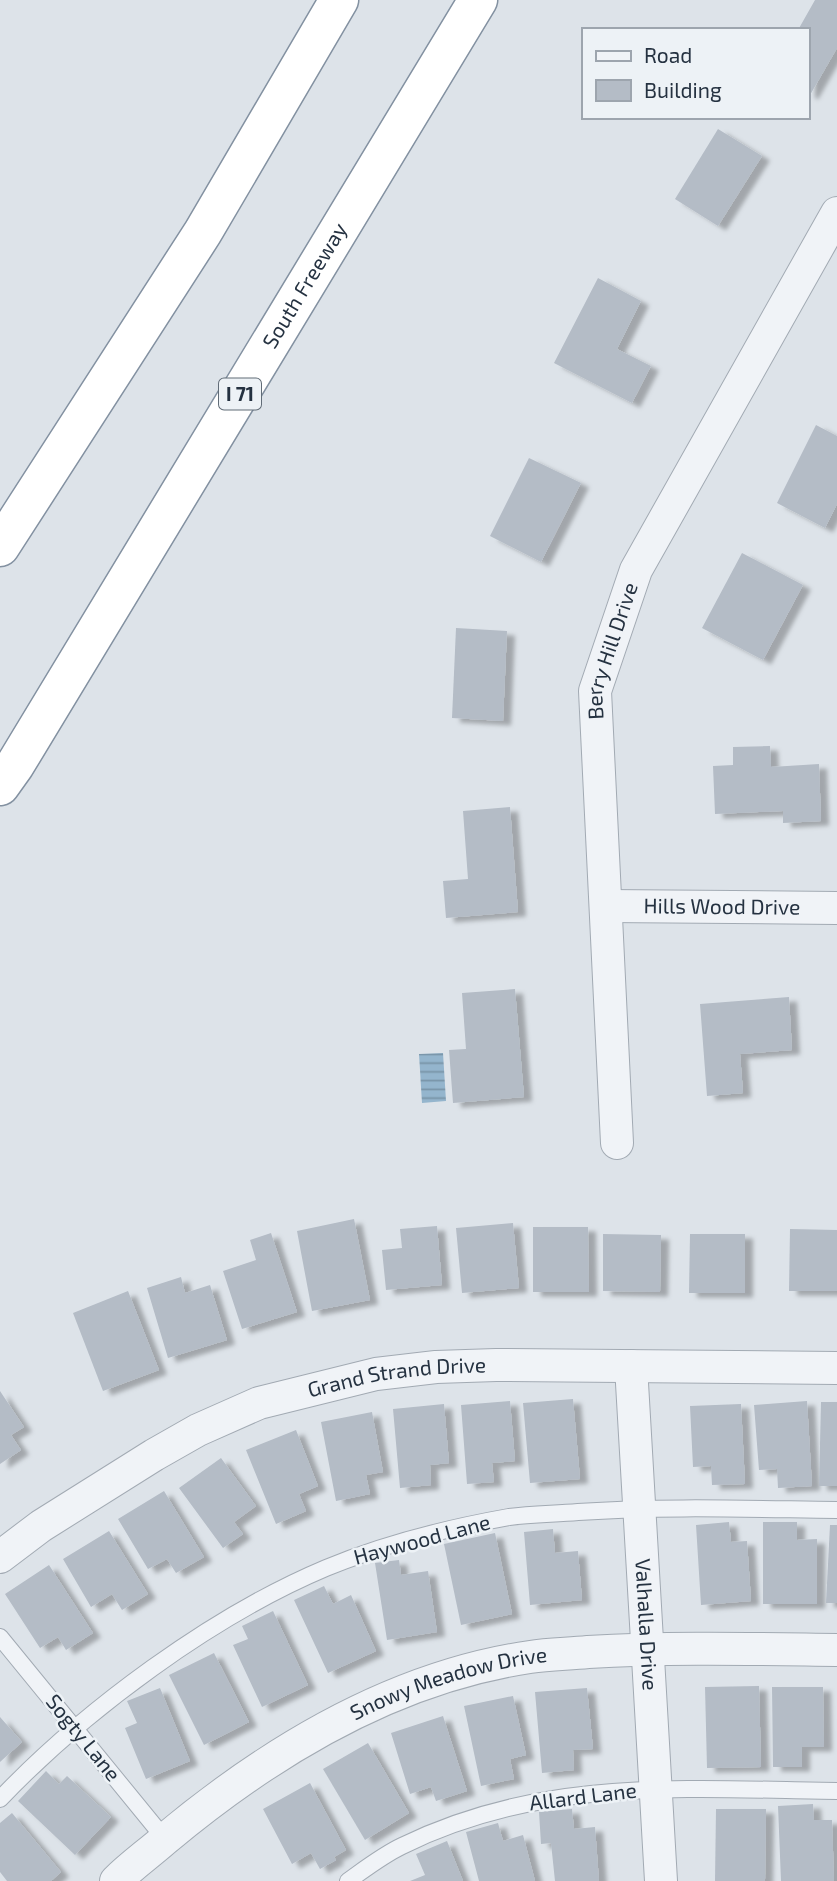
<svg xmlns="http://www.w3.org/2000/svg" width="837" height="1881" font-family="'Exo 2',sans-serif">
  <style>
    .water { fill: url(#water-rules) }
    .building { fill: #b4bcc6; filter: url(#shadow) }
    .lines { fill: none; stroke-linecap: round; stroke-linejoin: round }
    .lane-casing { stroke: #a2aab3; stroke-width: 18 }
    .street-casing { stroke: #a2aab3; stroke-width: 34 }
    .highway-casing { stroke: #8391a1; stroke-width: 41 }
    .lane { stroke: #f0f3f7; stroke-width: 16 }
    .street { stroke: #f0f3f7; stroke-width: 32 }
    .highway { stroke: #fff; stroke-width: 38 }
    .labels { text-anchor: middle; stroke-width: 5; stroke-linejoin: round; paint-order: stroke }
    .shield { fill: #edf2f6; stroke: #616c77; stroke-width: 2 }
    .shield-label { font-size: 19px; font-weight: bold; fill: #253241 }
    .street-label { font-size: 21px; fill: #253241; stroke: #edf2f6 }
  </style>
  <defs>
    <pattern id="water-rules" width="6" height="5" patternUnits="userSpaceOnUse" patternTransform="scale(1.75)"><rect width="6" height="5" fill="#94b5cd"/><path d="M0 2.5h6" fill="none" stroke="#7994a8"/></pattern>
    <filter id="shadow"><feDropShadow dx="8" dy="4.5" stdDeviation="2" flood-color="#0004"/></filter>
  </defs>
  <rect width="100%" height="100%" fill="#dde3e9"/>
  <path class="water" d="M443,1053L446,1101L422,1103L419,1054Z"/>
  <g class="building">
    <path d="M815,0H837V48L810,95L807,93V30H798Z"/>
    <path d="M718,129L762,156L718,226L675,199Z"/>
    <path d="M598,278L641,301L617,349L651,366L632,403L554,363Z"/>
    <path d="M816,425L837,436V504L825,528L777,503Z"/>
    <path d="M529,458L581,483L541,562L490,536Z"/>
    <path d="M742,553L803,585L763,660L702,628Z"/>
    <path d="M456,628L507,631L503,721L452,718Z"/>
    <path d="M770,746L771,767L819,764L821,821L783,823V811L715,814L713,766L733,765V747Z"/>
    <path d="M510,807L518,912L446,918L443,881L468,879L463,811Z"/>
    <path d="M515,989L524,1097L453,1103L449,1050L466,1049L462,993Z"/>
    <path d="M789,997L792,1050L740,1054L743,1093L707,1096L700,1004Z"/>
    <path d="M354,1219L370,1300L312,1311L297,1231Z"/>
    <path d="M513,1223L519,1288L462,1293L456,1228Z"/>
    <path d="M437,1226L442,1285L386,1290L382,1250L402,1248L400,1229Z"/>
    <path d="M533,1227H588L589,1292H533Z"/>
    <path d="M790,1229L837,1230V1291H789Z"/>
    <path d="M271,1233L297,1312L242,1329L223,1271L256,1260L250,1240Z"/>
    <path d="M603,1234L661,1235L660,1292L603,1291Z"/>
    <path d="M690,1234H745V1293H689Z"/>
    <path d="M181,1277L185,1293L210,1285L227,1340L168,1358L147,1288Z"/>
    <path d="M128,1291L159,1370L103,1391L73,1313Z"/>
    <path d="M0,1391L24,1427L11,1435L21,1450L0,1464Z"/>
    <path d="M573,1399L580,1479L530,1483L523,1403Z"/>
    <path d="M510,1401L515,1461L492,1463L494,1482L467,1484L461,1405Z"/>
    <path d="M807,1401L812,1486L778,1488L777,1469L759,1470L754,1405Z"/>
    <path d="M821,1402H837V1486H819Z"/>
    <path d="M444,1404L449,1463L430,1465L431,1485L400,1488L393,1409Z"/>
    <path d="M741,1404L745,1484L712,1485L711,1466L693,1467L690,1406Z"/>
    <path d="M372,1412L383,1472L366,1475L370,1494L336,1501L321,1422Z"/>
    <path d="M296,1430L318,1486L299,1494L306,1511L276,1524L246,1450Z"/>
    <path d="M221,1458L256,1506L234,1522L243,1534L223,1548L179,1488Z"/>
    <path d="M164,1491L204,1557L176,1573L167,1559L148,1569L118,1519Z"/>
    <path d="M729,1522L731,1542L747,1541L751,1601L701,1605L696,1525Z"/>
    <path d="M763,1522H797V1540L817,1539V1604H763Z"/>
    <path d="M830,1525H837V1603H826Z"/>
    <path d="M553,1529L555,1553L578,1551L582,1600L530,1605L524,1532Z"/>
    <path d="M109,1531L148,1594L122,1610L112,1594L91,1607L63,1559Z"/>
    <path d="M495,1533L512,1614L461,1625L444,1544Z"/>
    <path d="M399,1560L401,1575L428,1571L437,1632L387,1640L375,1563Z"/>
    <path d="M49,1565L93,1633L66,1650L58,1637L40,1648L5,1594Z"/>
    <path d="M324,1586L333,1604L351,1595L376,1651L328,1673L294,1600Z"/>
    <path d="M273,1611L308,1685L262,1707L233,1645L248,1639L242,1626Z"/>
    <path d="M214,1653L249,1722L204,1745L169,1675Z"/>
    <path d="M759,1686L761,1767L707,1768L705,1687Z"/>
    <path d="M772,1687H823L824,1747H802V1767H773Z"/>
    <path d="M160,1688L190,1761L146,1779L125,1728L137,1723L127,1701Z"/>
    <path d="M587,1688L593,1749L573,1750L574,1770L542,1773L535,1692Z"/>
    <path d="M513,1696L526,1755L510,1759L514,1779L481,1786L464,1706Z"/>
    <path d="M443,1716L467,1791L436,1801L431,1787L410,1794L391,1733Z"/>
    <path d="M0,1717L22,1742L0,1762Z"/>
    <path d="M368,1743L409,1813L365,1840L323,1769Z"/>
    <path d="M46,1771L59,1784L67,1776L111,1817L75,1855L18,1801Z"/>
    <path d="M310,1783L346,1850L334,1857L336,1860L320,1869L311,1853L292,1864L263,1809Z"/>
    <path d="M813,1804L814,1820H832L834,1881H781L778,1806Z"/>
    <path d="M572,1809L574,1829L595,1827L599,1881H555L551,1843L541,1844L539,1812Z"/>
    <path d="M716,1809H766L765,1881H715Z"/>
    <path d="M12,1813L61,1872L51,1881H7L0,1872V1823Z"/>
    <path d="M498,1823L503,1841L523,1835L535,1881H479L466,1832Z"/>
    <path d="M447,1841L463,1881H410L425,1875L416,1854Z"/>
  </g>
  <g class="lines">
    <defs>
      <g id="lane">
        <path d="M0,1637L165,1839"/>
        <path d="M0,1799C85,1710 212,1616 326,1568C384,1544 447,1528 509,1517C532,1514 555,1514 578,1512C664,1506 751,1509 837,1510"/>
        <path d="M348,1881C365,1869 383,1855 402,1846C542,1777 685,1789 837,1791"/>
      </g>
      <g id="street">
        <path id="s1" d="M606,906L837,908"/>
        <path id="s2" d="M617,1143L595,691L636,570L837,213"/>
        <path id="s3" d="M631,1366L661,1881"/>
        <path id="s4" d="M0,1557L41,1526L154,1455L198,1430L259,1403L376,1374L436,1367L496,1365L837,1368"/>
        <path id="s5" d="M116,1881C131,1866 148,1854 164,1840C269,1752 393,1677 530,1657C549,1654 568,1654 588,1652C671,1647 754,1649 837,1650"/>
      </g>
      <g id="highway">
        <path d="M0,547L203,232L339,0"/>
        <path id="s6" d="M0,786L15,765L478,0"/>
      </g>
    </defs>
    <use href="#lane" class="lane-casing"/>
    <use href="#street" class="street-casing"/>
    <use href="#highway" class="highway-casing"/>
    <use href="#lane" class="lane"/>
    <use href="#street" class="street"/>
    <use href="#highway" class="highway"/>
  </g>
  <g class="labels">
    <rect class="shield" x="219" y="378.5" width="42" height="31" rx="5"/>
    <g class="shield-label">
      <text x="240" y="401">I 71</text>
    </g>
    <g class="street-label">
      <text dy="7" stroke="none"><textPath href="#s6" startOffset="586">South Freeway</textPath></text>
      <text dy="7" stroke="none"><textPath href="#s2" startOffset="495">Berry Hill Drive</textPath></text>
      <text dy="7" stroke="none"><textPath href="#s1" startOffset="116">Hills Wood Drive</textPath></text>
      <text dy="7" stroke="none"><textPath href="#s4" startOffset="443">Grand Strand Drive</textPath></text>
      <text transform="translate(422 1540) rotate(-15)" y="7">Haywood Lane</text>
      <text dy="7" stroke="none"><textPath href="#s3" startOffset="259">Valhalla Drive</textPath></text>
      <text dy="7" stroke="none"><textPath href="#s5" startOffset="392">Snowy Meadow Drive</textPath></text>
      <text transform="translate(83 1738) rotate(51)" y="7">Sogty Lane</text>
      <text transform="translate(583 1797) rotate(-7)" y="7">Allard Lane</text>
    </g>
  </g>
  <rect x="582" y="28" width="228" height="91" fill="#edf2f6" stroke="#9da5ae" stroke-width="2"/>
  <rect x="596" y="51" width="35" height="10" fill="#f0f3f7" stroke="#9da5ae" stroke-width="2"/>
  <text x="644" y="63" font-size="21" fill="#253241">Road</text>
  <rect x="596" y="80" width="35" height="21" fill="#b4bcc6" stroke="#9da5ae" stroke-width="2"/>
  <text x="644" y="98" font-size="21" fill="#253241">Building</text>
</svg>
